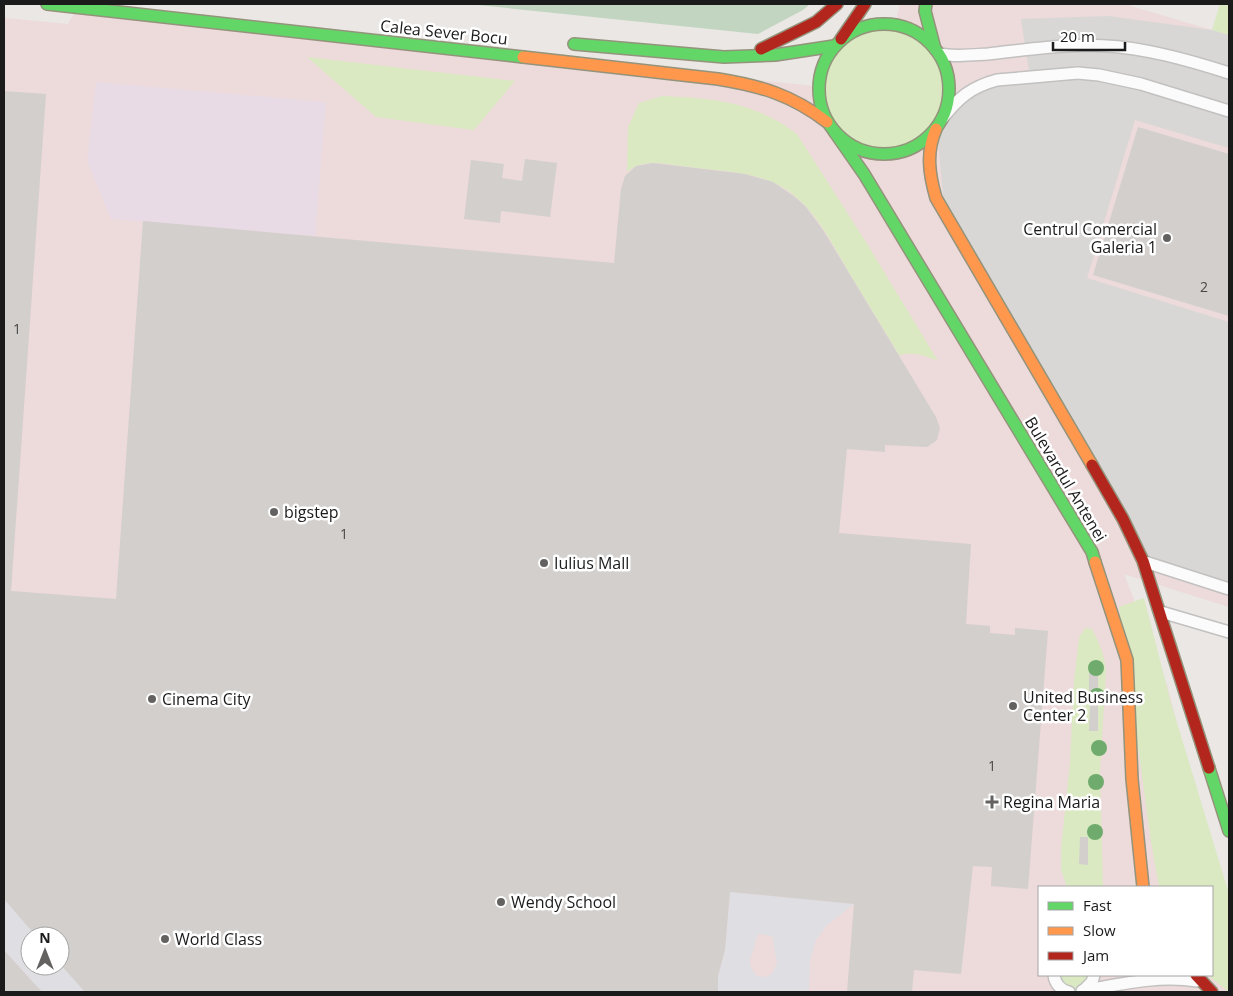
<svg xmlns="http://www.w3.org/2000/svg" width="1233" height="996" font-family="'Open Sans',sans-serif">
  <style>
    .commercial { fill: #eddada; fill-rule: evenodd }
    .industrial { fill: #e8dbe5 }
    .grass { fill: #dae9c1 }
    .cemetery { fill: #c2d5c0 }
    .parking { fill: #d8d7d5 }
    .plaza { fill: #dedee3; fill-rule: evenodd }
    .building { fill: #d2cfcd }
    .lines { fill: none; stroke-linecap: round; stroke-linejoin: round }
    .lane-casing { stroke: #c2c1c0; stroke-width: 14 }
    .fast-casing { stroke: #94937c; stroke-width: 14 }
    .slow-casing { stroke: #94937c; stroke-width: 14 }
    .jam-casing { stroke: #94937c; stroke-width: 14 }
    .lane { stroke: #fcfbfb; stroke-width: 11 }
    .fast { stroke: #63d668; stroke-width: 11 }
    .slow { stroke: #ff974d; stroke-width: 11 }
    .jam { stroke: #b3261e; stroke-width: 11 }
    .tree { fill: #6fab6c }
    .poi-dot { fill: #636261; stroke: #fff; stroke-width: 2 }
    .labels { text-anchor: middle; stroke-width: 5; stroke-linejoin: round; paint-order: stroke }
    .number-label { font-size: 14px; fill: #494848 }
    .street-label { font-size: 16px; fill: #1b1b1b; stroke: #fff }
    .poi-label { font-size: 16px; fill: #1b1b1b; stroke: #fff; text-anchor: start }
  </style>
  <rect width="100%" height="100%" fill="#eae7e4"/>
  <path class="commercial" d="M900,4H1124L1229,35V607L1124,574L1167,685L1207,838L1229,992H4V18L68,24L78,7L878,93ZM1039,887H1212V975H1039ZM30,936H60V966H30Z"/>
  <path class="industrial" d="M96,82L326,102L315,236L111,219L87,161Z"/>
  <g class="grass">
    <path d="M1220,4H1229V35L1212,30Z"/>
    <path d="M878,24C889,24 901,25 911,30C938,43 959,79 946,109C944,115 923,142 918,145C905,155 878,159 863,151C855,147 828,112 820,103L819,83L824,63L828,54L857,30Z"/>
    <path d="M307,57L515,81L474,130L376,117Z"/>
    <path d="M662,96C713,98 755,102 797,134L869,247L938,361C924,355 914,352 899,355C883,328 867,302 851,276C831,242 811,198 772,182C747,171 716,171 689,167C669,165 644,157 627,172L628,127L639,103Z"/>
    <path d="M1144,598L1171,703L1229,894V992L1211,978L1212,887H1159L1151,842L1119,607Z"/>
    <path d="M1085,628L1092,629C1099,642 1105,656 1106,671L1100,772L1103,887H1067L1061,870V849L1070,762L1074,681L1079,638Z"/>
    <path d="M1057,975H1092L1080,990H1070Z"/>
  </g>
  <path class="cemetery" d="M468,4H810L803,10L758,34Z"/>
  <path class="parking" d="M1108,16L1212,30L1229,35V148L1135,120L1087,278L1229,322V588L1142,557L945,217L937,129L944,119L979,88L1030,77L1021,19Z"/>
  <g class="plaza">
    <path d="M730,892L854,904L826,926L816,940L810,961L809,992H718V976L725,950ZM758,934L772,936L777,963L773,972L767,977L757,976L751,968L750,960Z"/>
    <path d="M4,899L36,936H30V966H60V964L85,992H42L4,950Z"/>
  </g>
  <g class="building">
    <path d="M4,91L46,94L11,591L116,599L143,221L614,263L621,189L625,176L636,166L653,163L745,174L773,182L795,197L806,207L823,230L936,417L940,428L937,440L927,447L885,445V452L847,449L839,533L971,544L966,624L990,626V633L1015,635V628L1048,631L1028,889L991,886L992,867L973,866L961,974L914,970L912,992H847L854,904L730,892L725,950L718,976V992H85L60,964V936H36L4,899Z"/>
    <path d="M1138,127L1229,154V316L1093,275Z"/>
    <path d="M525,159L557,163L550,217L501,211L500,223L464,219L471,160L504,164L502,178L522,181Z"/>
    <rect x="1089" y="664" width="9" height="28"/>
    <path d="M1090,704H1098V731H1089Z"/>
    <path d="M1080,837H1088V865L1079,864Z"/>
    <path d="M4,950L30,979L42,992H4Z"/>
  </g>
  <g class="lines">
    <defs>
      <g id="lane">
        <path d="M939,54C956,57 971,55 988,54C1015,51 1042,47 1068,46C1124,42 1176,56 1229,73"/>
        <path d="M942,119C958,98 971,87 997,80L1078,73L1099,75L1141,84L1229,111"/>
        <path d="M1145,562L1229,589"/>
        <path d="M1161,612L1229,632"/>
        <path d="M1054,975C1055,983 1060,990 1069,992"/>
        <path d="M1082,991C1120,984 1159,975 1197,981"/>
        <path d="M1083,991L1092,982L1094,975"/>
      </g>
      <g id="fast">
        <path d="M47,4L523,57"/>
        <path d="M926,4L925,11L935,49"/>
        <circle cx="884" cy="89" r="65"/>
        <path d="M574,44L724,57L775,55L834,46"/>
        <path d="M834,131L864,174L1092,552L1095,562"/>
        <path d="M1209,768L1229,831"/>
      </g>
      <g id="slow">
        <path d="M523,57L718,79C761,86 792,95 827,122"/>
        <path d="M936,129C926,152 929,174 936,198L1092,465"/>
        <path d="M1095,562L1127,660L1132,779L1143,887"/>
      </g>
      <g id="jam">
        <path d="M841,39L865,4"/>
        <path d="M761,49L816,22L837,4"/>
        <path d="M1092,465L1123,519L1143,561L1209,768"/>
        <path d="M1196,975L1212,992"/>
      </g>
    </defs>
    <use href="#lane" class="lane-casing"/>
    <use href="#fast" class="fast-casing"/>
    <use href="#slow" class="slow-casing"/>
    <use href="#jam" class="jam-casing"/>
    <use href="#lane" class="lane"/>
    <use href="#fast" class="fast"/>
    <use href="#slow" class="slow"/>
    <use href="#jam" class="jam"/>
  </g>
  <g class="tree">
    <circle cx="1096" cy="668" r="8"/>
    <circle cx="1097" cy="696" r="8"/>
    <circle cx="1099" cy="748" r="8"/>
    <circle cx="1096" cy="782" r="8"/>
    <circle cx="1095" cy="832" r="8"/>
  </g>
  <g class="poi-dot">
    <circle cx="1167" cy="238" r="5"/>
    <circle cx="274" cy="512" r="5"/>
    <circle cx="544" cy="563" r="5"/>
    <circle cx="152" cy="699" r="5"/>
    <circle cx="1013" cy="706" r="5"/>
    <path d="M989.5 794.5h5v5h5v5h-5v5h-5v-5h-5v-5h5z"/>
    <circle cx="501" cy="902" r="5"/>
    <circle cx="165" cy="939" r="5"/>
  </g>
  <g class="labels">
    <g class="number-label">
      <text x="1204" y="292">2</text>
      <text x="17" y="334">1</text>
      <text x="344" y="539">1</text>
      <text x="992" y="771">1</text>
    </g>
    <g class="street-label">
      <text transform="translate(444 32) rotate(6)" y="6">Calea Sever Bocu</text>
      <text transform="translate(1066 479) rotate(59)" y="6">Bulevardul Antenei</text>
    </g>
    <g class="poi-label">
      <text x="1157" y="235" text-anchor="end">Centrul Comercial<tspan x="1157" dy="18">Galeria 1</tspan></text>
      <text x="284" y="518">bigstep</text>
      <text x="554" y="569">Iulius Mall</text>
      <text x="1023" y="703">United Business<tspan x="1023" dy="18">Center 2</tspan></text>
      <text x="162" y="705">Cinema City</text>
      <text x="1003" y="808">Regina Maria</text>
      <text x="511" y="908">Wendy School</text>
      <text x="175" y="945">World Class</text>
    </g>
  </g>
  <rect width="1233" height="996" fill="none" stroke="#1b1b1b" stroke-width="10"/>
  <rect x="1038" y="886" width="175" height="90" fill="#ffffff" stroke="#a4a4a4"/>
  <rect x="1048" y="902" width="25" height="8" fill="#63d668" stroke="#a4a4a4"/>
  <text x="1083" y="911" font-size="15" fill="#1b1b1b">Fast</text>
  <rect x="1048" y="927" width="25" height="8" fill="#ff974d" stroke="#a4a4a4"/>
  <text x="1083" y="936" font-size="15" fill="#1b1b1b">Slow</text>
  <rect x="1048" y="952" width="25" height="8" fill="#b3261e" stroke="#a4a4a4"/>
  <text x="1083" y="961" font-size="15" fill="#1b1b1b">Jam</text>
  <g transform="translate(45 951)"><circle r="24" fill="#ffffff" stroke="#a4a4a4"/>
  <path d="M0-4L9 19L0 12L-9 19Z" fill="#636261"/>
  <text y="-8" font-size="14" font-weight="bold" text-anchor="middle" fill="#1b1b1b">N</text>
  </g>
  <path d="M1053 42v8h72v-8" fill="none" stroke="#1b1b1b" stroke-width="2.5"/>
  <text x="1060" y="42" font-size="15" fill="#1b1b1b" stroke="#ffffff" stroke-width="4" paint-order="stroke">20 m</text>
</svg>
